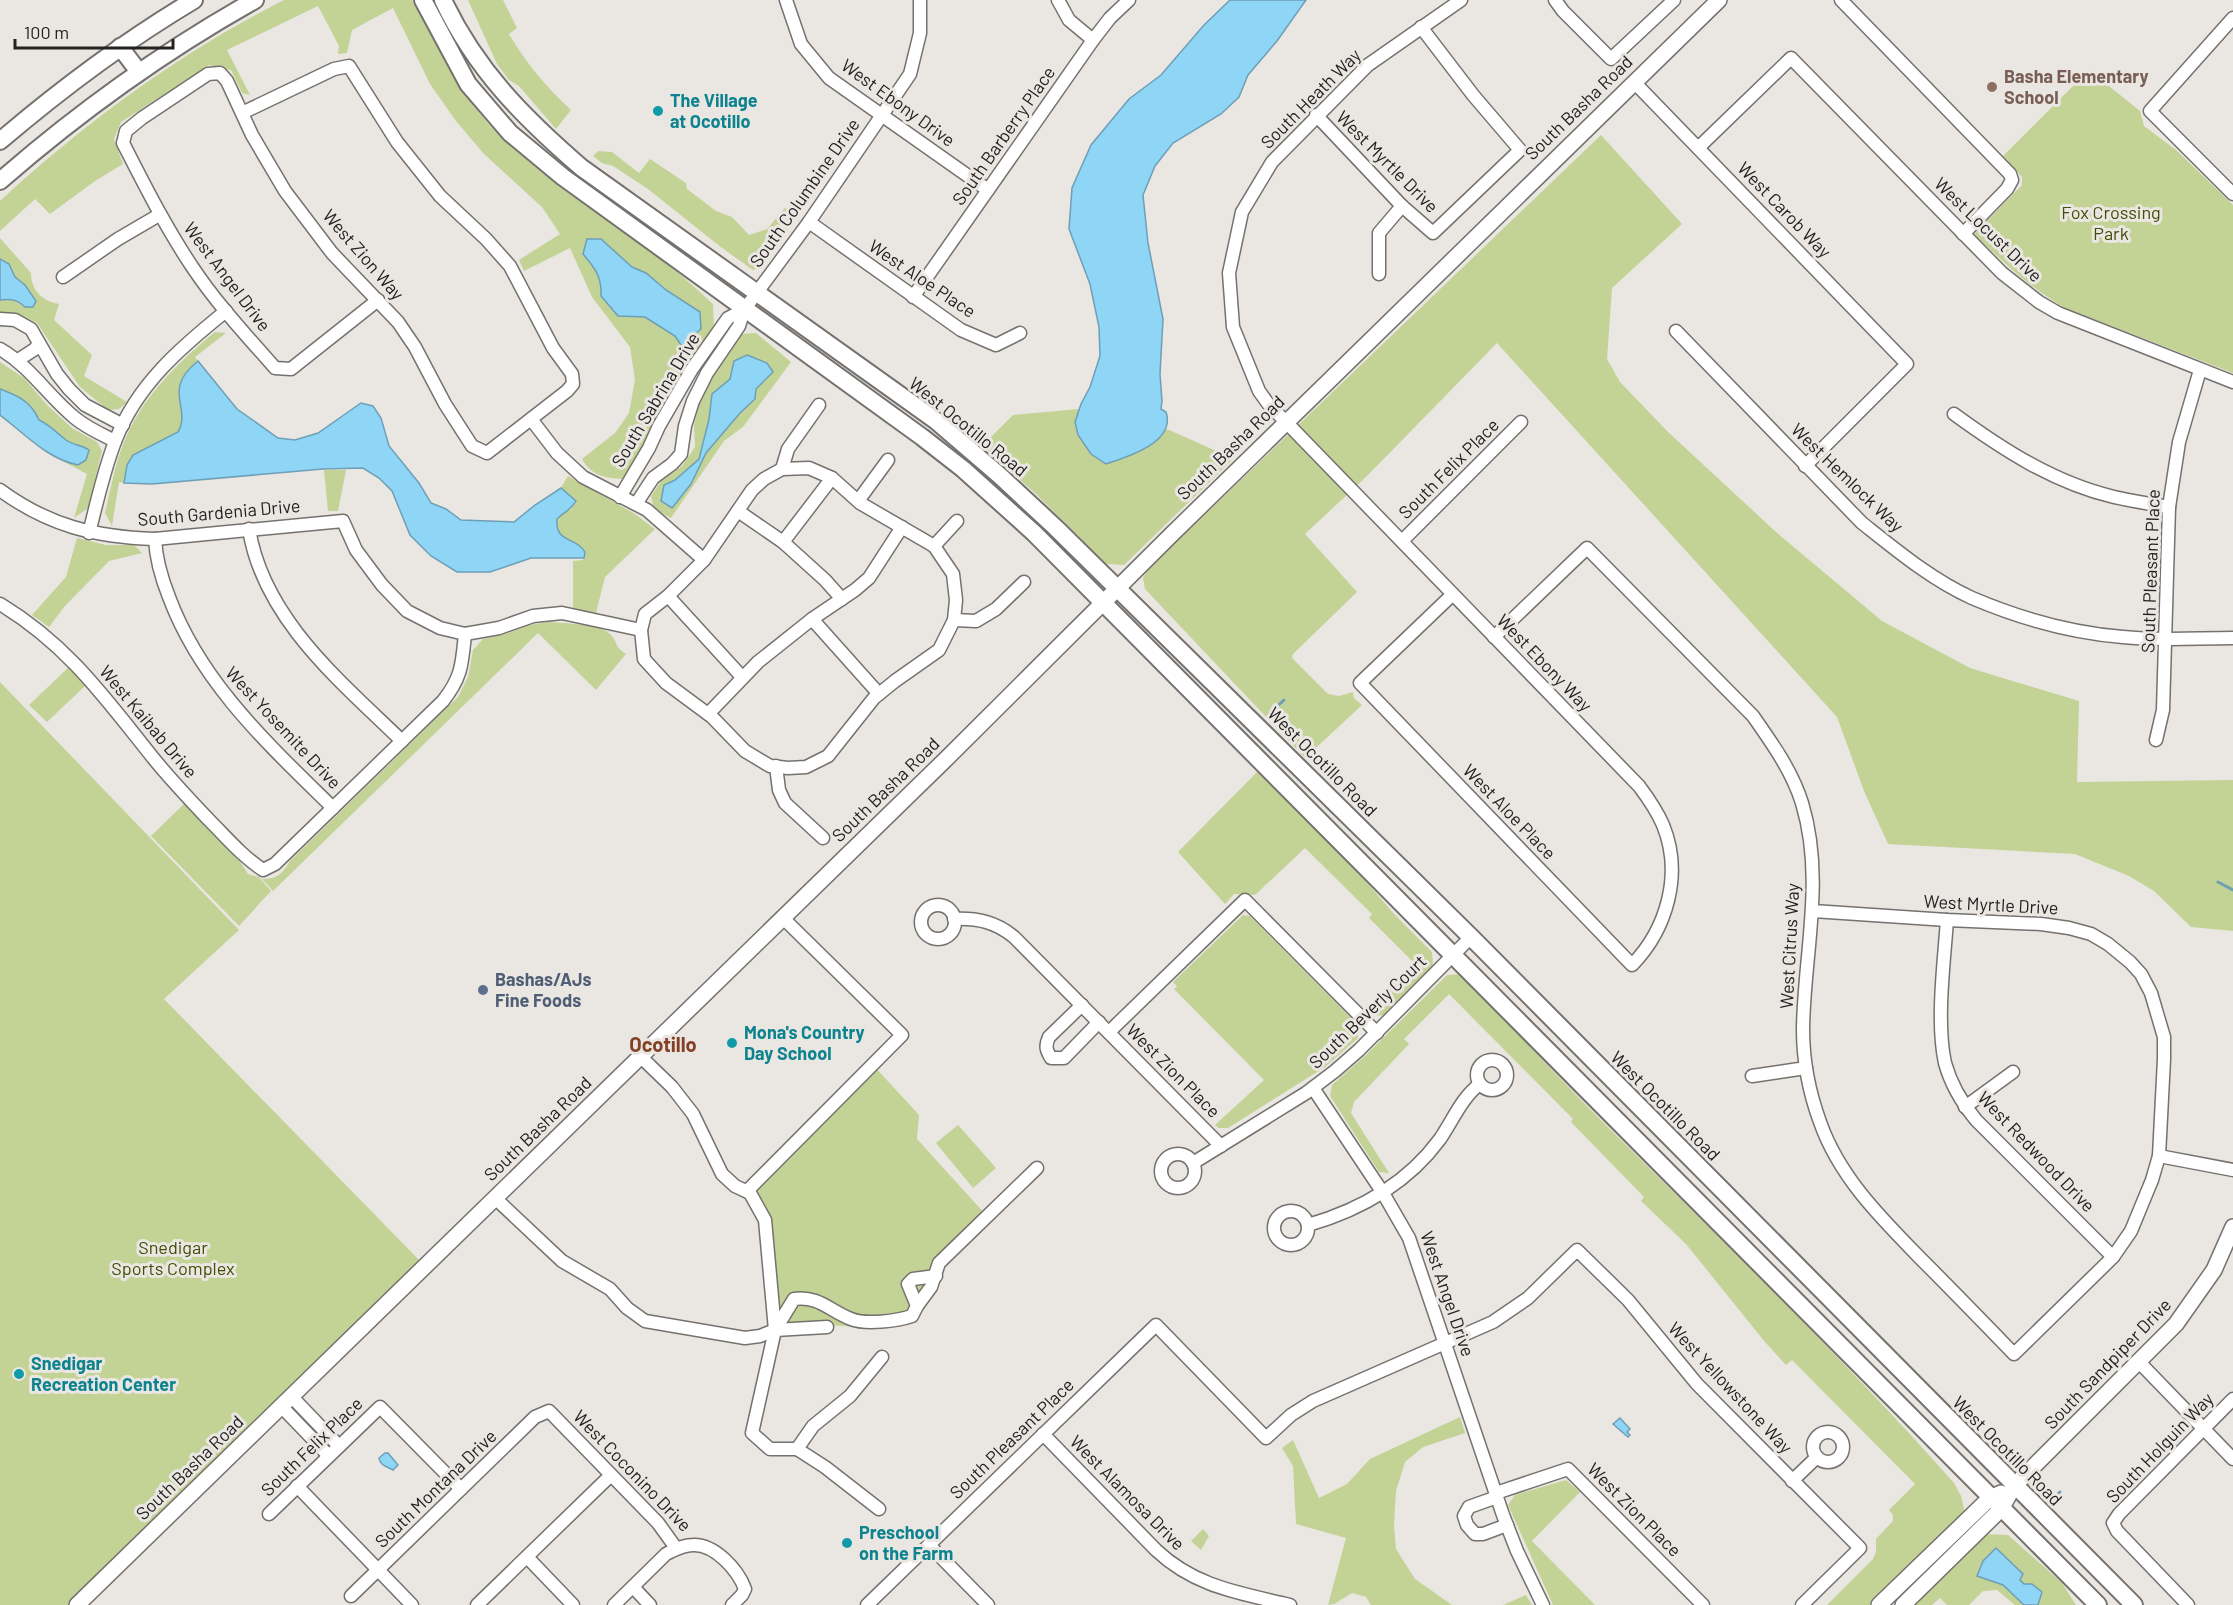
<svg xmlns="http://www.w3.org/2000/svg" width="2233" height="1605" font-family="Barlow,sans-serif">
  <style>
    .green { fill: #c3d395 }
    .water { fill: #8ed5f6; stroke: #6e9fb6; stroke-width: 1.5 }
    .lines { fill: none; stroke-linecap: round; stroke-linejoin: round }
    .stream { stroke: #6e9fb6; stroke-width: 3 }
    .minor-casing { stroke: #75716e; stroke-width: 15 }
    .tertiary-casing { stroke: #75716e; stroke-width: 18 }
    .secondary-casing { stroke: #75716e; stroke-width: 20 }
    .minor { stroke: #fff; stroke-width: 12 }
    .tertiary { stroke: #fff; stroke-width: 15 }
    .secondary { stroke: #fff; stroke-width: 16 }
    .education-dot { fill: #8d6e63; stroke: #eae6e2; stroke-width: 2 }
    .culture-dot { fill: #0f9aa8; stroke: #eae6e2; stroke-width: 2 }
    .service-dot { fill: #5c6f8a; stroke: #eae6e2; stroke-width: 2 }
    .labels { text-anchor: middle; stroke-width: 6; stroke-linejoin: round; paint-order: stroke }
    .education-label { font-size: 18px; font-weight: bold; fill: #785e54; stroke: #eae6e2; text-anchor: start }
    .street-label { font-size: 18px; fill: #232221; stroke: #eae6e2 }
    .culture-label { font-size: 18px; font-weight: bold; fill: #0d838f; stroke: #eae6e2; text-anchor: start }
    .park-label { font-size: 18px; fill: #424f06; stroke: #eae6e2 }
    .service-label { font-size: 18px; font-weight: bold; fill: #4e5e75; stroke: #eae6e2; text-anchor: start }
    .neighbourhood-label { font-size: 20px; font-weight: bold; fill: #844126; stroke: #eae6e2 }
  </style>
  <rect width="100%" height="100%" fill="#eae6e2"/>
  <g class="green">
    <path d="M284,0H412C437,45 459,93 495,131C512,148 532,163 551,178C605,219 664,257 713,304L714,328L650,431L626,479C608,479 591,476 582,459L615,433L629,413L635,380L630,347L592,297L570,248L524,271L519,260L560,234L542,207L484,154L456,121L430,84L393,8L352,30L347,53L338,54L339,46L318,6L227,50L250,95L242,93L231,70L209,65L121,122L114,139L123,164L95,181L50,214L35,199L0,231V201C84,123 181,52 284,0Z"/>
    <path d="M468,0H503L517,28L509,34C527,64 545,86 571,110L556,129L519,86L509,80L497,64Z"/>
    <path d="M2089,70L2140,111L2144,126L2176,150L2233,205V373L2065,308C2029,287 2004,263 1974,234L2022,185V177L2003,156Z"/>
    <path d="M1601,135L1682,224L1612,288L1607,359L1620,382L1668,432L1776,532L1882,621L1970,668L2079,701L2077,782L2233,780V931L2191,927L2154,891L2129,876L2075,854L1888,844L1864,791L1837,717L1497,343L1366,477L1305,534L1357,592L1293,654L1292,658L1328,694L1339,696L1353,692L1354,698L1362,705L1305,758L1145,589L1143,578L1148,569Z"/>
    <path d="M598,151L612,152L639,173L650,159L686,183L687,189L716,211L732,217L749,235L767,229L785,208L796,216L761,266L753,270L722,248L648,189L613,166L602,163L593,156Z"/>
    <path d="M0,238L31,273C31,290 42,301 59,304L54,320L92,355L84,376L127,402L119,409L108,410L80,387L37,323L25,317L0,312Z"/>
    <path d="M215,332L226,333L195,357L198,361L189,369L181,427L178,432L133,455L127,465L124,483L119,482L112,526L105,513C110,492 114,470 121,450C138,401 176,364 215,332Z"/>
    <path d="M756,333L791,362L743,427L724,441L671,518L654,509L651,496L661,481L682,466L695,447L694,425L700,401L714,374L741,334Z"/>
    <path d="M0,362L24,378L48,406L72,428L97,442L102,451L88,508L74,518L87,474L53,456L0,416Z"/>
    <path d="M1079,409L1075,422L1123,459L1151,444L1167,429L1223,454L1231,461L1124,565L1106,564L1036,494L982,446L1013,415Z"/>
    <path d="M324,470H346L338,511H328Z"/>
    <path d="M568,476L635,514L655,529L605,577L596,613L573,608V561L583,560L585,552C576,536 555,544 557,519L562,513L572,509L569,494L561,488Z"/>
    <path d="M77,538L106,545H134L142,553L109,561L64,607L49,627L32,615L66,577Z"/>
    <path d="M549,622C563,623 602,624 611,635C619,644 613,645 626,654L596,690L538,633L273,891L262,879C277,879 282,874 290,861L458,697L468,677L473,650L483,639L509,633L529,625Z"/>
    <path d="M69,667L86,685L47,722L29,705Z"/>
    <path d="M0,682L239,930L164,999L421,1262L74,1597L82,1605H0Z"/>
    <path d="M1259,770L1351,864L1394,914L1432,952L1433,965L1383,1015L1374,1016L1365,1009L1413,962L1369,918L1372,914L1305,848L1255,895L1234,894L1225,904L1178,852Z"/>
    <path d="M184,804L239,860L248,874L259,877L271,891L239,926L151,836Z"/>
    <path d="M1243,915L1250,916L1358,1025V1038L1325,1067L1228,1128H1219L1215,1125L1264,1080L1174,989L1177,986L1173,982Z"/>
    <path d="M1460,974C1517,1033 1573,1093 1631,1150C1741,1259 1851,1367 1954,1483L1961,1496L1965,1513L1871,1605H1827L1873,1559L1876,1552V1539L1893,1521V1515L1889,1510L1915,1484L1792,1360L1786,1365L1765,1342L1686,1244L1641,1201L1644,1197L1571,1122L1573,1119L1449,994L1404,1039L1409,1044L1354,1102L1351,1113L1389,1173L1379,1172L1330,1096L1332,1085L1366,1055L1447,975Z"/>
    <path d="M873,1065L919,1115L917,1139L987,1216L939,1263L912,1316L872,1328L828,1325L774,1328L765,1220L747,1191Z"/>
    <path d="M958,1125L996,1168L973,1188L936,1143Z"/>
    <path d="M1460,1417L1465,1433L1423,1447L1405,1462L1396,1491L1394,1526L1396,1549L1415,1579L1452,1605H1371L1366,1597L1352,1593L1334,1604L1328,1605L1346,1538L1296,1524L1293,1466L1282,1448L1293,1440L1319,1498L1347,1484L1370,1459Z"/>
    <path d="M1566,1480L1580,1492L1532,1541L1595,1605H1553L1508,1505L1515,1495Z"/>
    <path d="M1203,1529L1209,1536L1201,1550L1191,1541Z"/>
    <path d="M1984,1534L2008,1535L2062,1583L2076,1605H2015L1997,1590L1983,1591L1969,1605H1947L1940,1598L1932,1605H1911Z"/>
    <path d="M1526,1595L1532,1605H1503Z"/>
  </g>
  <g class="water">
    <path d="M1230,0H1306L1277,41L1248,75L1239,97L1221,114L1173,143L1155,166L1143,195L1148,243L1163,319L1160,374L1162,401L1161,409L1166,412C1176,442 1128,457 1106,464L1091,454L1078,435L1075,422L1081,404L1090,387L1100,356L1099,327L1090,284L1069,229L1072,188L1091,145L1129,99L1161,75L1204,25Z"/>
    <path d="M587,239H601L632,267L646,273L666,290L700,312L701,329L692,337L691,346L681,345L675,336L645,317L618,316L601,296C602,277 595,268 583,254Z"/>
    <path d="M0,259L9,264L15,277L25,285L36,301L33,307H25C17,299 11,299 0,300Z"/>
    <path d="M747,355L767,363L773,372L756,389L755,399L740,413L706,453L691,484L672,508L661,501L664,485L675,480L699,459L709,419L712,394L730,379L734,361Z"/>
    <path d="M198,361L237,409L278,438L295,440L318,433L361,403L373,406L381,418L389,446L419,483L431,503L446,509L461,520L514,522L535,505L561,488L576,501C571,510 564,512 557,519C555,544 576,536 585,552L584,558H531L490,572H457L431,556L410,535L392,491L379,478L363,468L323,469L152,484L124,483L127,465L133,455L178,432C192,408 161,390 198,361Z"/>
    <path d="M0,389C18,396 31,401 39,420C50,425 57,433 66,440C73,445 82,445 89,450L86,460L78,465C47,459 24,433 0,415Z"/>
    <path d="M1620,1418L1630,1429L1627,1432L1630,1435L1628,1437L1613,1424Z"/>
    <path d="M385,1453H388L398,1465L393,1470C388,1467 380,1466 379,1458Z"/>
    <path d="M1996,1548L2023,1574L2020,1580L2024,1584H2032L2042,1592L2038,1605H2024L2003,1585L1977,1576L1983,1561Z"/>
  </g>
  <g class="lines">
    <g class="stream">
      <path d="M1269,714L1284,700"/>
      <path d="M2218,882L2233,890"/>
      <path d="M1994,1447L2000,1441"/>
      <path d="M2053,1499L2060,1492"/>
    </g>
    <defs>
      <g id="minor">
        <path d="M786,0L801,44L829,78L988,190"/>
        <path d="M1058,0L1069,20L1093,40"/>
        <path d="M1555,0L1563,11L1611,59L1674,0"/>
        <path d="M1841,0L2010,174L2012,180L2007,189L1963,234"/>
        <path d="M2233,18L2150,111L2233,194"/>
        <path d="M1634,82L1907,364L1805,466"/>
        <path d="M242,113L334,69L349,66L397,142L440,196L486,239L510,266L553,348L572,374L573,384L567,391L487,453L472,446L445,404L415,347L398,322L332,253L285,191L252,135L227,81L220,73L208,74L142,118L126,131L123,143C145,186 166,228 193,268C217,304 247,336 275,368L291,369L378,300"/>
        <path d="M1316,115L1402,206L1433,233L1520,150L1473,95L1421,27"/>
        <path d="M1698,148L1791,58L2002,273L2039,302L2058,313L2233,382"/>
        <path d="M809,222L961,330L996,345L1020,333"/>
        <path d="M1379,274V233L1402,206"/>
        <path d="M63,277L118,239L159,215"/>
        <path d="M913,297L1093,40L1110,18L1129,0"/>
        <path d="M0,319L15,320L31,329L57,374L69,389L85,405L123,425"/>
        <path d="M1676,331L1862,523C1896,550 1932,580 1972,598C2019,618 2072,633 2123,637C2159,641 2196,638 2233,638"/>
        <path d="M0,349C31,367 48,396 75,418C87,428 101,434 115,441"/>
        <path d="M18,360L35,349L39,343"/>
        <path d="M1954,414C2002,449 2054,483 2114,497C2132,501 2150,504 2169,507"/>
        <path d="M531,419L557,453L583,477L647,510L704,560"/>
        <path d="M809,468L832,478L860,503L934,546L953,574L956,600L954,620L939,650L895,681L874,698L828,756L806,767L788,768L770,766L745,751L712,717L666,683L644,659L641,630L645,614L668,596L704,560L752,490L764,479L782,469Z"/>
        <path d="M782,469L788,449L819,405"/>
        <path d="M0,490C49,526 95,537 155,539L343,521L356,550L382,585L407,611L440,628L465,634L499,628L533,616L562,613L641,630"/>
        <path d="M620,497L649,448L659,426L692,369L728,318L744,310"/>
        <path d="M858,501L888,460"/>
        <path d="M636,504L653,478L672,464L681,454L685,426L693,401L707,373L739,326L744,310L809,222L910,74L920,33V0"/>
        <path d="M738,511L783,542L825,580L842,599"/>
        <path d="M249,529C263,618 340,681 402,741"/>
        <path d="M89,533C97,502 104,469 116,439C138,384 180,348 226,311"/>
        <path d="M155,539C156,560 161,577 169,597C201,683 268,744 333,808"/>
        <path d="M1402,541L1521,422"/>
        <path d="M783,542L832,478"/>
        <path d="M934,546L957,521"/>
        <path d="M1453,594L1360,683L1632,965C1667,929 1683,874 1663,825C1657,811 1648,798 1639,786C1521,665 1403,544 1286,422L1269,405L1259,391L1233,327L1229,273L1242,212L1272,162L1368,65L1461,0"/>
        <path d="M668,596L742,677"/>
        <path d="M0,604C69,646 105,698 154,759C171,780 190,800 209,820C227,838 242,856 263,870L275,864L443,701C462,677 462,664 465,634"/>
        <path d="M812,619L879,694"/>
        <path d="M954,620L976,621L996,609L1024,582"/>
        <path d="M1494,637L1587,548L1753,716C1772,743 1792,771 1802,803C1825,879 1804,953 1803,1029C1803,1060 1809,1092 1820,1122C1840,1179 1884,1221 1925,1263C1955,1293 1984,1323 2014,1354L2113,1257L2131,1231L2152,1180L2159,1156L2164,1059V1037L2151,993L2141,974L2130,962L2108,944L2091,934L2069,928L2041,924L1947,920L1813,911"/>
        <path d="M708,714L758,662L812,619L855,590L869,578L902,527"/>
        <path d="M2156,740L2163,710L2169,507L2179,442L2200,370"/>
        <path d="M776,766L779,790L785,803L823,838"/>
        <circle cx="938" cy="922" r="17"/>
        <path d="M954,919C978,918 996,922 1014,937L1221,1146"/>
        <path d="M1947,920C1944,963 1936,1022 1945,1063C1951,1085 1962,1103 1976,1120L2113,1257"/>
        <path d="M1082,1005L1049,1037C1045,1046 1046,1050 1051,1058H1064L1099,1022"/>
        <path d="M1109,1032L1245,900L1377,1033"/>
        <path d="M641,1057L672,1087L693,1114L722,1174L735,1186L750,1193L765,1220L775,1330L752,1433L770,1449H797L825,1467L879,1509"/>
        <circle cx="1492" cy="1075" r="15"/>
        <path d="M1752,1076L1806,1068"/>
        <path d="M1313,1088L1383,1193L1409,1238L1503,1515L1517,1551L1543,1605"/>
        <path d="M1965,1107L2013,1072"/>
        <circle cx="1178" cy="1171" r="17"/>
        <path d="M2159,1156L2233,1170"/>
        <path d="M1193,1163L1306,1093L1335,1071L1359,1050L1471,937"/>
        <path d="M747,1191L902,1035L783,918"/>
        <path d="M495,1198L562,1261L610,1289L627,1308L645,1321L745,1338L760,1336L775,1330L827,1327"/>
        <circle cx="1291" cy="1228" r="17"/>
        <path d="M1308,1225C1360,1210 1407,1184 1440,1139C1453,1120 1462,1097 1480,1084"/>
        <path d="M917,1306L908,1284L913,1279L936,1276"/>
        <path d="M775,1330L794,1299C820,1296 828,1310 851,1319C866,1325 897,1321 912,1316L917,1306L931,1287L939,1263L1037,1168"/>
        <path d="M2140,1363L2233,1459"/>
        <path d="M291,1396L339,1446"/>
        <path d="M281,1406L329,1456"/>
        <circle cx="1828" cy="1447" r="15"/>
        <path d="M1043,1434L1156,1550C1195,1587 1240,1593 1290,1605"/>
        <path d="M797,1449L813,1426L850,1396L882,1357"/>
        <path d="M1792,1481L1817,1457"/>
        <path d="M297,1486L412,1605"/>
        <path d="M1496,1493L1568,1469L1703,1605"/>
        <path d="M1497,1497L1469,1507L1464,1516L1467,1525L1475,1534H1483L1507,1525"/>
        <path d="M269,1514L380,1407L461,1489"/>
        <path d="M929,1545L988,1605"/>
        <path d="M527,1557L573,1605"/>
        <path d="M633,1587L650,1605"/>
        <path d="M351,1596L535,1417L549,1411L658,1523L676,1548"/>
        <path d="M477,1605L611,1475"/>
        <path d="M614,1605L666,1554C674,1550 683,1545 693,1545C715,1544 738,1570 745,1589L742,1595L732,1605"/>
        <path d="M867,1605L1156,1325L1266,1438L1291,1415L1313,1401L1493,1322L1528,1298L1577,1250L1628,1300L1697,1384L1860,1548L1802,1605"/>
        <path d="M2188,1605L2117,1531L2113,1523L2119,1514L2233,1399"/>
      </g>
      <g id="tertiary">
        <path d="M77,1605L944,761L1170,536L1719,0"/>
        <path d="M1879,1605L1990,1498L2001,1493"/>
        <path d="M1903,1605L2001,1509L2014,1486L2176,1324L2214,1270L2233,1227"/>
      </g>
      <g id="secondary">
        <path d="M423,0L468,84L510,133L563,177L922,437L963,469L1034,533L2098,1605"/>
        <path d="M443,0C476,70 524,118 582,168L935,420L999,475L1056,528L1471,937L2134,1605"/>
        <path d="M120,47L139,72"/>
        <path d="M0,141C61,89 125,41 194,0"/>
        <path d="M0,181C78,113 164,51 255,0"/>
      </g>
    </defs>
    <use href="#minor" class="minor-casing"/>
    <use href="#tertiary" class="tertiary-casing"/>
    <use href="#secondary" class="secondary-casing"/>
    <use href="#minor" class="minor"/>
    <use href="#tertiary" class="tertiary"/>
    <use href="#secondary" class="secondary"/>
  </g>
  <circle class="education-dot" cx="1992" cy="87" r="6"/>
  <g class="culture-dot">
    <circle cx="658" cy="111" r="6"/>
    <circle cx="732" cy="1043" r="6"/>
    <circle cx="19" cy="1374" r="6"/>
    <circle cx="847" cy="1543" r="6"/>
  </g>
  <circle class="service-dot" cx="483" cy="990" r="6"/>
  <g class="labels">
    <g class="education-label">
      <text x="2004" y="83">Basha Elementary<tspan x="2004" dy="21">School</tspan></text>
    </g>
    <g class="street-label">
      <text transform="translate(1311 99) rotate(-45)" y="6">South Heath Way</text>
      <text transform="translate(898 103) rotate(36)" y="6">West Ebony Drive</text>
      <text transform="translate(1579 108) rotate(-44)" y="6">South Basha Road</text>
      <text transform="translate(1004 136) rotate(-55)" y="6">South Barberry Place</text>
      <text transform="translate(1387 162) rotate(45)" y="6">West Myrtle Drive</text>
      <text transform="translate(805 193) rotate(-55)" y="6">South Columbine Drive</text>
      <text transform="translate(1784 210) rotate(46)" y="6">West Carob Way</text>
      <text transform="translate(1988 230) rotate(44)" y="6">West Locust Drive</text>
      <text transform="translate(363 255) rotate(49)" y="6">West Zion Way</text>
      <text transform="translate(227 277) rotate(53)" y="6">West Angel Drive</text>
      <text transform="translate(922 279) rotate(34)" y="6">West Aloe Place</text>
      <text transform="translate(656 400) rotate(-59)" y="6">South Sabrina Drive</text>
      <text transform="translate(968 427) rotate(39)" y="6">West Ocotillo Road</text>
      <text transform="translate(1231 448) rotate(-44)" y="6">South Basha Road</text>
      <text transform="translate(1449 469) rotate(-45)" y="6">South Felix Place</text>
      <text transform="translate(1847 478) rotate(44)" y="6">West Hemlock Way</text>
      <text transform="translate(219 513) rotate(-5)" y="6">South Gardenia Drive</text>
      <text transform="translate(2151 571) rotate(-88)" y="6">South Pleasant Place</text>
      <text transform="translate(1544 663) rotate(46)" y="6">West Ebony Way</text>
      <text transform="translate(148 722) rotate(50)" y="6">West Kaibab Drive</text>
      <text transform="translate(283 728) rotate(47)" y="6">West Yosemite Drive</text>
      <text transform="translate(1322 762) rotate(45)" y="6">West Ocotillo Road</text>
      <text transform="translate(886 790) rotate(-44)" y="6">South Basha Road</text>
      <text transform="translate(1509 812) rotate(46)" y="6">West Aloe Place</text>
      <text transform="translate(1991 905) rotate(3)" y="6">West Myrtle Drive</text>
      <text transform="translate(1790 946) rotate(-87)" y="6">West Citrus Way</text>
      <text transform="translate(1368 1012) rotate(-44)" y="6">South Beverly Court</text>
      <text transform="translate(1173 1071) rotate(45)" y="6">West Zion Place</text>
      <text transform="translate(1665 1106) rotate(45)" y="6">West Ocotillo Road</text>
      <text transform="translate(538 1129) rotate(-44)" y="6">South Basha Road</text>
      <text transform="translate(2036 1152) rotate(46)" y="6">West Redwood Drive</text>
      <text transform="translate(1447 1294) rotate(71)" y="6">West Angel Drive</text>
      <text transform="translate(2108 1364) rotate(-46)" y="6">South Sandpiper Drive</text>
      <text transform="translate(1730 1388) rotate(47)" y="6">West Yellowstone Way</text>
      <text transform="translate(1012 1439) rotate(-44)" y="6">South Pleasant Place</text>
      <text transform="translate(312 1447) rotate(-44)" y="6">South Felix Place</text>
      <text transform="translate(2160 1448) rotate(-46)" y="6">South Holguin Way</text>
      <text transform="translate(2007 1451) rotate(45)" y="6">West Ocotillo Road</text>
      <text transform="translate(190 1468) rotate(-44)" y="6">South Basha Road</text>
      <text transform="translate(632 1471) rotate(46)" y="6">West Coconino Drive</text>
      <text transform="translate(436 1489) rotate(-44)" y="6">South Montana Drive</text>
      <text transform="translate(1127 1493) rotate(45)" y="6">West Alamosa Drive</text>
      <text transform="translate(1634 1510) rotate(45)" y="6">West Zion Place</text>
    </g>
    <g class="culture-label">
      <text x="670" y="107">The Village<tspan x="670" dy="21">at Ocotillo</tspan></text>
      <text x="744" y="1039">Mona's Country<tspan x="744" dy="21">Day School</tspan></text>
      <text x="31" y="1370">Snedigar<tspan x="31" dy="21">Recreation Center</tspan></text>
      <text x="859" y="1539">Preschool<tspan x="859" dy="21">on the Farm</tspan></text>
    </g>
    <g class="park-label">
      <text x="2111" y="219">Fox Crossing<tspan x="2111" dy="21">Park</tspan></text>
      <text x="173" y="1254">Snedigar<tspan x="173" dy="21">Sports Complex</tspan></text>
    </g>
    <g class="service-label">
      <text x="495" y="986">Bashas/AJs<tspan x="495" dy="21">Fine Foods</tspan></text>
    </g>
    <g class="neighbourhood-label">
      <text x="663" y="1052">Ocotillo</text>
    </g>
  </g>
  <path d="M15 39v9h158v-9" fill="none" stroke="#232221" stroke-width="3"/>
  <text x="24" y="39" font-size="18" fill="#232221" stroke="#eae6e2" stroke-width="4.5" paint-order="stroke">100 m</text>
</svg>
